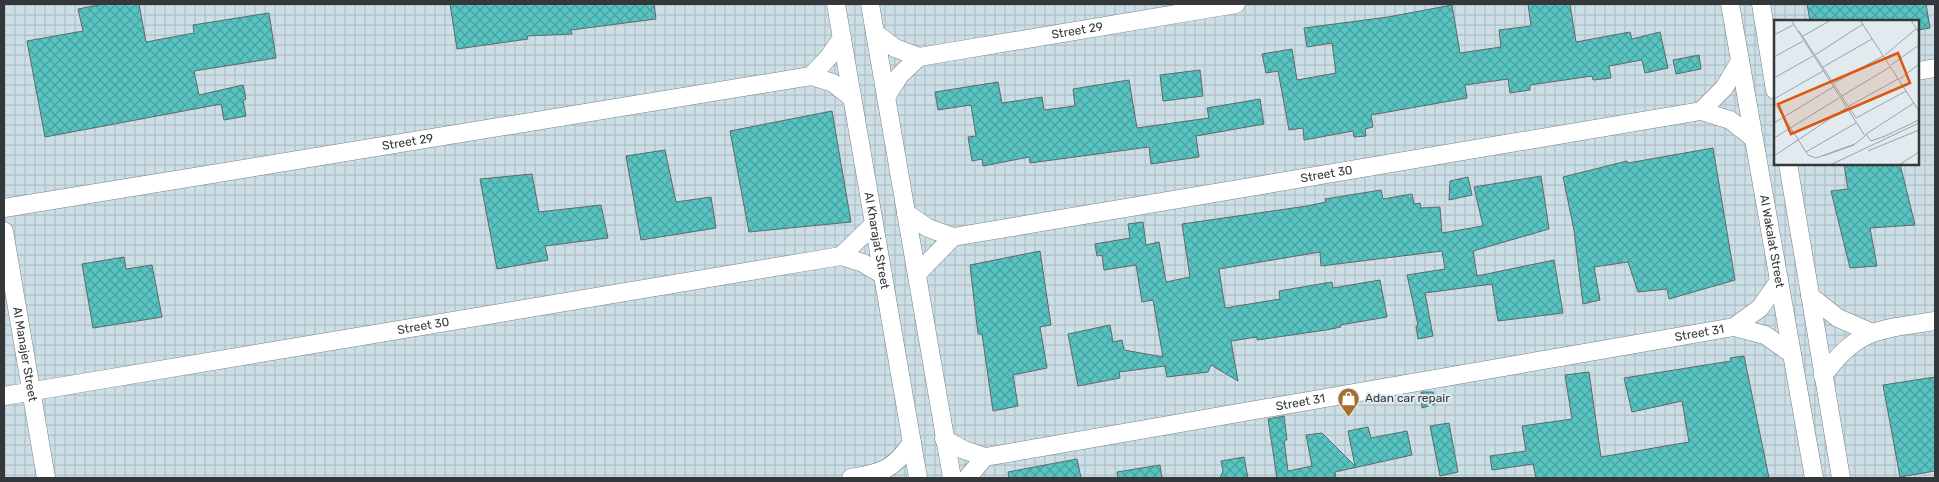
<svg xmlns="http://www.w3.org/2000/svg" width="1939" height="482" font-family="Rubik,sans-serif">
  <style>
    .industrial { fill: url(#industrial-grid); fill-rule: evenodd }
    .building { fill: url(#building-cross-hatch); stroke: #5f6969 }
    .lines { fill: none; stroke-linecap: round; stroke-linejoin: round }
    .minor-casing { stroke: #798286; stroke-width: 19 }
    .minor { stroke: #fff; stroke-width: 18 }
    .labels { text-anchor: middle; stroke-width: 4; stroke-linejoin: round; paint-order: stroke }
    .street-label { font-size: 12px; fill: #34383a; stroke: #e0eaef }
    .poi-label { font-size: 12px; fill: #34383a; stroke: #e0eaef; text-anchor: start }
    .inset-road { fill: none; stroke: #9ba3a7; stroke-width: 1 }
    .view { fill: #df570e; fill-opacity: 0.15; stroke: #df570e; stroke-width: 2.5 }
    .inset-edge { fill: none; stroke: #34383a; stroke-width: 2.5 }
  </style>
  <defs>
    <pattern id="industrial-grid" width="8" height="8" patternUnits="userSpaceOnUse" patternTransform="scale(1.25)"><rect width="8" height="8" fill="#cddfe6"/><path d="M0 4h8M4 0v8" fill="none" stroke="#b1c0c6"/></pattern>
    <pattern id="building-cross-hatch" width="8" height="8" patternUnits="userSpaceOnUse" patternTransform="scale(1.25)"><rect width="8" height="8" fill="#57c4c2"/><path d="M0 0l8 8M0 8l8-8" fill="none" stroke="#49a09f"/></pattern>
  </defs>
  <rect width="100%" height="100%" fill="#e0eaef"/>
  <path class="industrial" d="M4,4H1935V478H4ZM1775,21H1918V164H1775Z"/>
  <g class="building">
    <path d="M104,4H139L146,42L194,33L193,25L269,13L276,58L194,71L199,95L243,85L246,99L243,100L246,116L224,120L221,104L45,137L27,41L83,31L78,9Z"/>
    <path d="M450,4H654L656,19L571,30L572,34L527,36L528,39L457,49Z"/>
    <path d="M1528,4H1570L1576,42L1630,32L1632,39L1660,32L1668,68L1645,73L1642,60L1609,66L1611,78L1593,80L1592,76L1530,85V90L1510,93L1508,79L1465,85L1467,98L1371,115L1373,127L1365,129L1366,136L1354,137L1353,131L1304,140L1303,128L1289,130L1278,71L1266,73L1262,54L1292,49L1297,80L1336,73L1332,43L1307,47L1304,28L1388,17L1452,5L1460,53L1501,47L1499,30L1531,26Z"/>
    <path d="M1807,4H1926L1930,28L1918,30V21H1810Z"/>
    <path d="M1699,55L1701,69L1676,74L1673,60Z"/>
    <path d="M1200,70L1203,96L1163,101L1160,75Z"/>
    <path d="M1129,80L1137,128L1209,118L1207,108L1260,99L1264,124L1196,136L1199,157L1151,164L1149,147L1030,163L1029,157L983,166L982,159L972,161L968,137L976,136L971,105L938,110L935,92L998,82L1002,103L1042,97L1044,110L1075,106L1073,89Z"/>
    <path d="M832,111L851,222L749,232L730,131Z"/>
    <path d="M1713,148L1735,280L1669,299L1667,289L1638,292L1628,262L1594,267L1600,300L1583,304L1574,230L1563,177L1627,161L1628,163Z"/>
    <path d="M665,150L676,202L711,197L716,228L641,240L626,156Z"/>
    <path d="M1844,164H1900L1915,225L1870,228L1877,266L1850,268L1831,191L1848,189Z"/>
    <path d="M532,174L539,212L601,205L608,238L545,246L548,260L497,269L480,179Z"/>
    <path d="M1541,176L1549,229L1473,251L1477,276L1554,260L1563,313L1498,321L1492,284L1425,293L1433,336L1418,339L1416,326L1418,325L1407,275L1445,269L1442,251L1321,266L1320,252L1219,269L1225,308L1280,299L1279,291L1332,282L1333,288L1380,280L1387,317L1340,325L1341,327L1326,330L1257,340V337L1231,341L1238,381L1211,365L1208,372L1167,377L1165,366L1119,372L1120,378L1078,386L1068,334L1110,325L1113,342L1122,340L1124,350L1163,357L1153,300L1142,302L1136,265L1104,270L1102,255L1097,256L1095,244L1130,238L1128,224L1143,222L1146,245L1159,242L1166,282L1190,277L1182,224L1307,206L1326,202L1325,199L1381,190L1383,199L1412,194L1414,204L1420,203L1421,208L1440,207L1442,233L1483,226L1474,187Z"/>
    <path d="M1468,177L1472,195L1449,200L1450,181Z"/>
    <path d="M1040,251L1051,325L1040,327L1047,368L1013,375L1018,406L993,411L982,334H978L970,265Z"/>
    <path d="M124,257L126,269L152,265L162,317L93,328L82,264Z"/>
    <path d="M1744,356L1769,478H1536L1533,464L1492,470L1490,456L1526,451L1522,426L1572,419L1565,375L1589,372L1601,457L1689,442L1682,401L1632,412L1624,378L1731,361L1730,358Z"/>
    <path d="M1935,377V471L1900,477L1883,385Z"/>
    <path d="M1421,392H1433L1435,404L1422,408Z"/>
    <path d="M1284,416L1287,440H1284L1288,471L1312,466L1306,435L1322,433L1355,466L1348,431L1368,427L1371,438L1407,431L1412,455L1335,472L1336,478H1277L1268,419Z"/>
    <path d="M1449,423L1458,472L1440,476L1430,426Z"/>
    <path d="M1244,457L1248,478H1220L1223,471L1221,461Z"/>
    <path d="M1077,459L1081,478H1009L1008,472Z"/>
    <path d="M1160,465L1162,478H1118L1117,472Z"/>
  </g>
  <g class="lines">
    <defs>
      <g id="minor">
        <path id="s1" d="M836,4L918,478"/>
        <path d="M870,4L952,478"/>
        <path id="s2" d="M1730,4L1814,478"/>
        <path d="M1761,4L1775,90"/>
        <path id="s3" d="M875,33L895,48L919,57L1236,4"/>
        <path d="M1918,71L1935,68"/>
        <path d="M811,76L828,58L842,38"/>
        <path d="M886,97L900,75L919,57"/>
        <path d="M1701,111L1724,88L1740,61"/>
        <path d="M1788,164L1841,478"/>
        <path id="s4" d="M4,208L811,76L833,83L852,98"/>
        <path id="s5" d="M906,213L928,228L953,237L1701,111L1730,120L1753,138"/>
        <path id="s6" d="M4,231L46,478"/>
        <path d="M841,256L874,224"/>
        <path d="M917,274L953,237"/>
        <path d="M1810,296L1838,318L1870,332"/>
        <path d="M1734,327L1760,308L1779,281"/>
        <path d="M1823,376C1858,327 1880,330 1935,321"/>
        <path id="s7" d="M4,396L841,256L863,263L883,275"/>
        <path id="s8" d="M944,439L964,450L985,457L1734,327L1765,335L1792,354"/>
        <path d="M851,478C881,473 894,470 912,442"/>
        <path d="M967,478L985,457"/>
      </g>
    </defs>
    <use href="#minor" class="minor-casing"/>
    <use href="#minor" class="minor"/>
  </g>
  <defs>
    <symbol id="shop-pin" viewBox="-11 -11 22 30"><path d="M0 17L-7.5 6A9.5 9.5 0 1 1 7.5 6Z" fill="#a76d2d" stroke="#e0eaef"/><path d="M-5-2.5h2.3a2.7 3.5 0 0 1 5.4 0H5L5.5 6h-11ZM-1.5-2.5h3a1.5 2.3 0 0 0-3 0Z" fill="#fff"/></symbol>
  </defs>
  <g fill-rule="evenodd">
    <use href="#shop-pin" x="1336" y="386" width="25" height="34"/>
  </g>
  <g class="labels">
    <g class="street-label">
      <text dy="4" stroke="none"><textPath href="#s3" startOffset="211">Street 29</textPath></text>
      <text dy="4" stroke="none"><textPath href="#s4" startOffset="409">Street 29</textPath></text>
      <text dy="4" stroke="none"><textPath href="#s5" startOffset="432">Street 30</textPath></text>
      <text dy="4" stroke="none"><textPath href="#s1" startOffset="240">Al Kharajat Street</textPath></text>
      <text dy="4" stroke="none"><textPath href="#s2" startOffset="241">Al Wakalat Street</textPath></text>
      <text dy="4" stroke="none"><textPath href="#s7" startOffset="425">Street 30</textPath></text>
      <text dy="4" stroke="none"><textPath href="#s8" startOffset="770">Street 31</textPath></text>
      <text dy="4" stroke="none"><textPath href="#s6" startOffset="125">Al Manajer Street</textPath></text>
      <text dy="4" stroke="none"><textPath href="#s8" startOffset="365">Street 31</textPath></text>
    </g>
    <g class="poi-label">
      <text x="1365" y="402">Adan car repair</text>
    </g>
  </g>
  <g transform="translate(1774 20)">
    <rect width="145" height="145" fill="#e0eaef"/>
    <path class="inset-road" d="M17,0L91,116L81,124L42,138M86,0L145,91M137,0L145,13M25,11L82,98M0,15L19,5M29,16L57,0M41,35L89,4M111,35L142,9M0,37L29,21M117,45L145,25M49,47L98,19M0,58L39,36M126,59L145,44M60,63L109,36M68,76L116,47M0,79L49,51M0,82L34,135L42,138M75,86L124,59M82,98L132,71M0,103L59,67M92,114L97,121L111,116M92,114L140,83M109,117L145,100M0,118L65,78M94,131L145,110M32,132L82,103M0,136L72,88M49,136L80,125M56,145L145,103M125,145L145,132"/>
    <path class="view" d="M124,33L136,63L17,114L4,84Z"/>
    <rect width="145" height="145" class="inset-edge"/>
  </g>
  <rect width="1939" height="482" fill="none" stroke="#34383a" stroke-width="10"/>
</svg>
